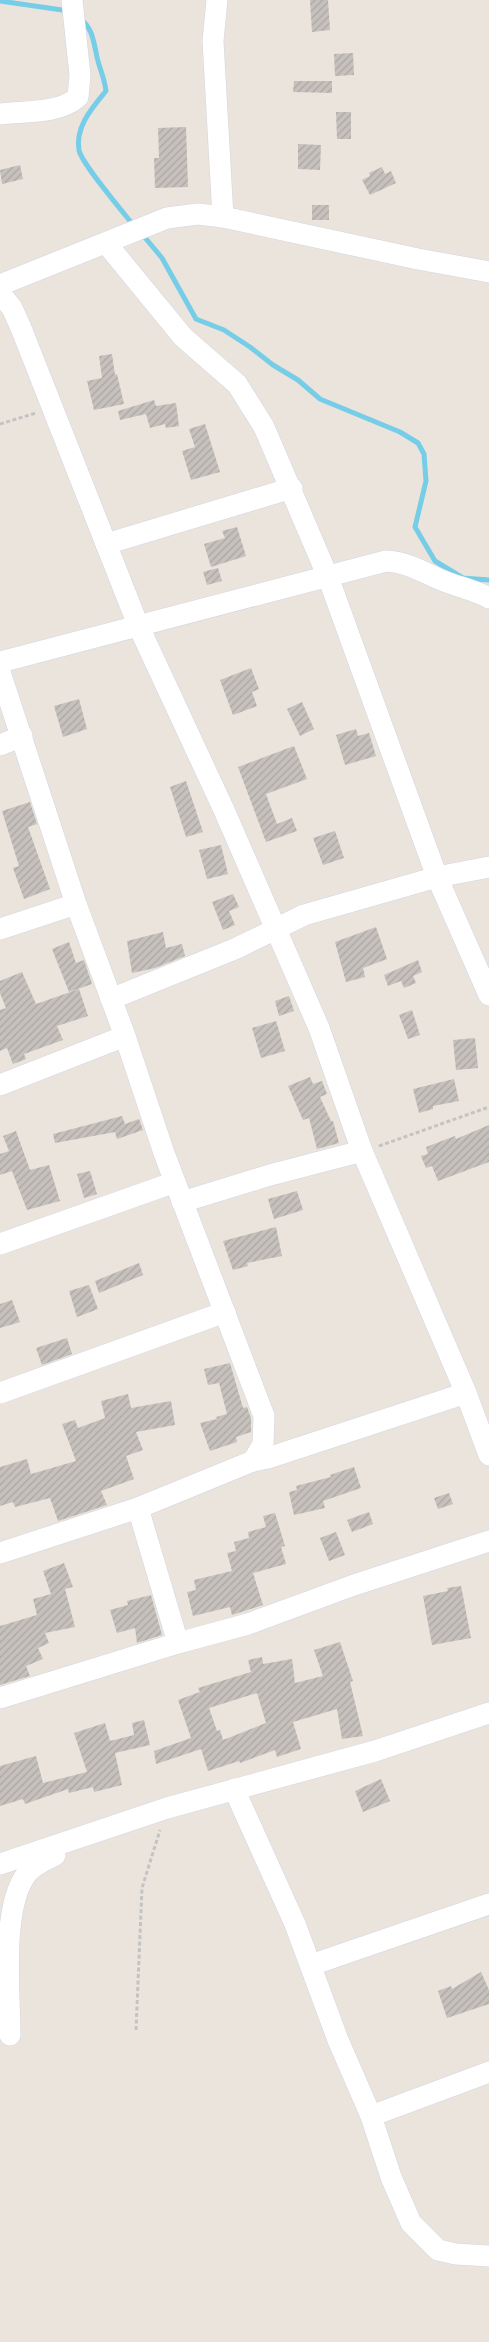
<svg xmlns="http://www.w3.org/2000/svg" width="489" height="2342" font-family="'Source Sans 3',sans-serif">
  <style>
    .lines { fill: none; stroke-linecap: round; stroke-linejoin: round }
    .stream { stroke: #76cde7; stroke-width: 5 }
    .building { fill: url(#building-hatch); fill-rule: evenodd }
    .minor-casing { stroke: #d2d5e2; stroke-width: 22 }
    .path { stroke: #c3c3c3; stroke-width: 3; stroke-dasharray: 4 2.5; stroke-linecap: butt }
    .minor { stroke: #fff; stroke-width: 21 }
  </style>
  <defs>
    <pattern id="building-hatch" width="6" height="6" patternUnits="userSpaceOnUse" patternTransform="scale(1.25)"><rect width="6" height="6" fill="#c6c1bc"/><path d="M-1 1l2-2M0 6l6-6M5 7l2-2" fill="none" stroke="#aaa6a2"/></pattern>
  </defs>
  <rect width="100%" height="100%" fill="#ebe4dc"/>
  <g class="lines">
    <g class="stream">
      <path d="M0,1L69,11"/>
      <path d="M82,20C92,29 93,39 96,52C98,66 104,75 106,91C92,108 75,127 79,150C81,163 124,213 134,226"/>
      <path d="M142,234L162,258L196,319L224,330L250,347L273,365L298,380L320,399L400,432L418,443L424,454L426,481L415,527L435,561L463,578L489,580"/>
    </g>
  </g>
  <g class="building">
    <path d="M310,0H328L330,30L312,32Z"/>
    <path d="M353,53L354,75L335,76L334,54Z"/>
    <path d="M294,81H332V93L293,92Z"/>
    <path d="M336,112H351V139H337Z"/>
    <path d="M186,127L188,187L155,188L154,158H159L158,128Z"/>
    <path d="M298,144L321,145L320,170L298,169Z"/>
    <path d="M20,165L23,179L2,184L0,170Z"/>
    <path d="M382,167L385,174L391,171L396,183L370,195L362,180L370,176L369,173Z"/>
    <rect x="312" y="205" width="17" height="15"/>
    <path d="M112,354L115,375L117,374L124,404L94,410L87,381L102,378L99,356Z"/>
    <path d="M154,400L156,406L176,403L179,426L166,428L165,424L150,428L146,414L120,420L118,411Z"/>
    <path d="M205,424L220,472L191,480L182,451L195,447L189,429Z"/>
    <path d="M237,527L246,556L211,567L204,544L225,538L222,531Z"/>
    <path d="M218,568L222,581L207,585L203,572Z"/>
    <path d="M251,668L259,689L252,692L257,706L233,715L220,680Z"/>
    <path d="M79,699L87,729L63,737L54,706Z"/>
    <path d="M302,702L314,729L300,736L287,709Z"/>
    <path d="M356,729L358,736L369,733L376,756L345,765L336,735Z"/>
    <path d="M294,746L307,779L266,794L277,824L292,818L297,831L266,842L238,767Z"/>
    <path d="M186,781L203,832L186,837L170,787Z"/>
    <path d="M30,802L37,824L28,827L50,889L24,899L13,868L19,866L2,811Z"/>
    <path d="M335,831L344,858L323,865L313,838Z"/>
    <path d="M221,845L228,874L207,879L199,850Z"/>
    <path d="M233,894L239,907L229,911L235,925L223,930L212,902Z"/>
    <path d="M376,927L387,959L363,968L365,977L346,982L335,942Z"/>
    <path d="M163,932L166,948L182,944L185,956L155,968L132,973L127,941Z"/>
    <path d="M69,942L76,963L84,960L92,984L69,992L52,949Z"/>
    <path d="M418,960L422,972L413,976L416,983L404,988L401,981L388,986L384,975Z"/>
    <path d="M22,972L36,1004L79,989L88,1016L57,1026L63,1040L24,1054L26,1059L13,1064L7,1048L0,1051V1010L6,1008L0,993V981Z"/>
    <path d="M289,996L294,1011L279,1016L275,1001Z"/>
    <path d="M412,1010L420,1035L408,1039L399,1015Z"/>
    <path d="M276,1021L285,1051L261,1058L252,1028Z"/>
    <path d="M475,1038L478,1068L456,1070L453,1040Z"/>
    <path d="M310,1077L313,1084L322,1081L327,1094L320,1097L331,1121H333L339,1143L317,1149L309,1118L303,1120L288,1086Z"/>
    <path d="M454,1079L459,1101L433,1106V1109L419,1113L413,1089Z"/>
    <path d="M122,1116L125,1124L139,1119L143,1130L117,1139L115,1132L55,1143L53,1134Z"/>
    <path d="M489,1125V1162L438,1181L432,1166L426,1168L421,1156L428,1154L426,1147L455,1136L456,1139Z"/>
    <path d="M16,1131L30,1170L49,1165L60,1201L27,1210L12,1171L0,1175V1154L9,1151L3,1136Z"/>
    <path d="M90,1171L97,1194L84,1198L77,1174Z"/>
    <path d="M297,1191L303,1210L274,1219L268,1199Z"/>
    <path d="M276,1227L282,1256L247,1263L248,1266L233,1270L223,1241Z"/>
    <path d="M139,1263L143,1275L99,1293L95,1281Z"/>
    <path d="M89,1285L98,1309L77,1317L69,1291Z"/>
    <path d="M12,1300L20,1322L0,1328V1304Z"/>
    <path d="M67,1338L72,1354L42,1365L36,1348Z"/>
    <path d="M230,1363L243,1408L247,1407L251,1418V1432L236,1437L237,1442L210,1451L200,1423L217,1419L216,1417L227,1414L219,1383L208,1385L204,1369Z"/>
    <path d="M128,1394L131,1408L171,1401L175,1425L136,1432L143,1450L126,1456L134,1479L101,1491L107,1505L58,1521L50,1498L15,1507L13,1502L0,1506V1467L27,1459L31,1474L76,1461L62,1424L75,1420L78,1428L105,1418L101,1401Z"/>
    <path d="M354,1467L361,1488L323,1501L325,1508L294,1515L289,1492L297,1490L296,1486L331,1477L330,1475Z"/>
    <path d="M449,1493L453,1504L438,1509L434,1498Z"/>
    <path d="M369,1512L373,1524L352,1532L347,1520Z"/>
    <path d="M275,1513L285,1546L281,1547L286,1564L253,1573L263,1605L232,1615L230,1607L193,1616L187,1592L196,1590L194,1580L232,1571L227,1553L236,1551L234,1542L249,1538L248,1532L266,1527L263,1516Z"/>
    <path d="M336,1532L345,1555L329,1561L320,1538Z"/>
    <path d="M64,1563L73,1587L65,1589L75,1627L45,1633L49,1643L38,1648L43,1659L26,1666L30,1676L0,1685V1626L37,1615L33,1599L51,1594L43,1571Z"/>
    <path d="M461,1586L471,1638L432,1645L423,1596L448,1591L447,1588Z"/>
    <path d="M151,1595L162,1635L137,1643L135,1628L117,1633L110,1610L128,1605L127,1601Z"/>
    <path d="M340,1642L353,1681L350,1682L363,1736L342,1739L337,1709L293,1722L301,1749L277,1757L275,1750L240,1763L239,1761L208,1771L201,1749L156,1764L154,1751L191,1738L178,1700L200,1692L198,1688L251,1672L248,1660L262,1657L263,1664L292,1659L295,1683L323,1676L314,1650ZM257,1693L266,1723L223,1740L220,1730L217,1731L209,1708Z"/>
    <path d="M144,1720L150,1745L115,1753L122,1785L94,1792L93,1787L69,1793L68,1789L25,1804L23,1799L0,1806V1766L36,1756L43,1783L87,1772L74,1733L105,1723L110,1741L134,1735L132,1723Z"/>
    <path d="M381,1779L390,1801L363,1812L355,1791Z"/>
    <path d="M481,1972L489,1990V2004L447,2018L438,1991L451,1986L452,1989Z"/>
  </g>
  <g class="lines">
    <defs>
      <g id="minor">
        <path d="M217,0L213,41L223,217"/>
        <path d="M0,114C25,111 59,114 78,97L80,75L72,0"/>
        <path d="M106,243L183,337L237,384L264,427L328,577L437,877L489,995"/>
        <path d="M0,285L167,218L198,214L223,217L418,259L489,272"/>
        <path d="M0,293L12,308L21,328L138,625L224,810L319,1028L362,1151L466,1393L489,1455"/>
        <path d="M106,544L292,488"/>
        <path d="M0,662L386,561C410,562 427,575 449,583C463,588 476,591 489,598"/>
        <path d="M0,672L76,904L125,1036L164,1153L264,1416L263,1444L253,1461L138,1508L0,1553"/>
        <path d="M0,745L22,736"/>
        <path d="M0,929L76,904"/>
        <path d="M111,999L237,948L304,915L437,877L489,867"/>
        <path d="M0,1085L125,1036"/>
        <path d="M182,1202L270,1175L362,1151"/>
        <path d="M0,1244L175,1182"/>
        <path d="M0,1393L225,1312"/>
        <path d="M253,1461L268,1458L466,1393"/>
        <path d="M138,1508L178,1643"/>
        <path d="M0,1698L178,1643L248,1624L354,1585L489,1541"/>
        <path d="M234,1789L295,1924L338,2040L371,2116L391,2177L411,2223L438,2250L456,2254L489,2256"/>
        <path d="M0,1864L167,1808L375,1751L489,1713"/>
        <path d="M311,1965L489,1904"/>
        <path d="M10,2035C10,1993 0,1903 29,1871C36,1864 46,1860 55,1855"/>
        <path d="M371,2116L489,2072"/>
      </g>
    </defs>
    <use href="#minor" class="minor-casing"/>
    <g class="path">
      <path d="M0,424L36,413"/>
      <path d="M379,1146L489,1107"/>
      <path d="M136,2030L142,1888L160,1830"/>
    </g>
    <use href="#minor" class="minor"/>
  </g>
</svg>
